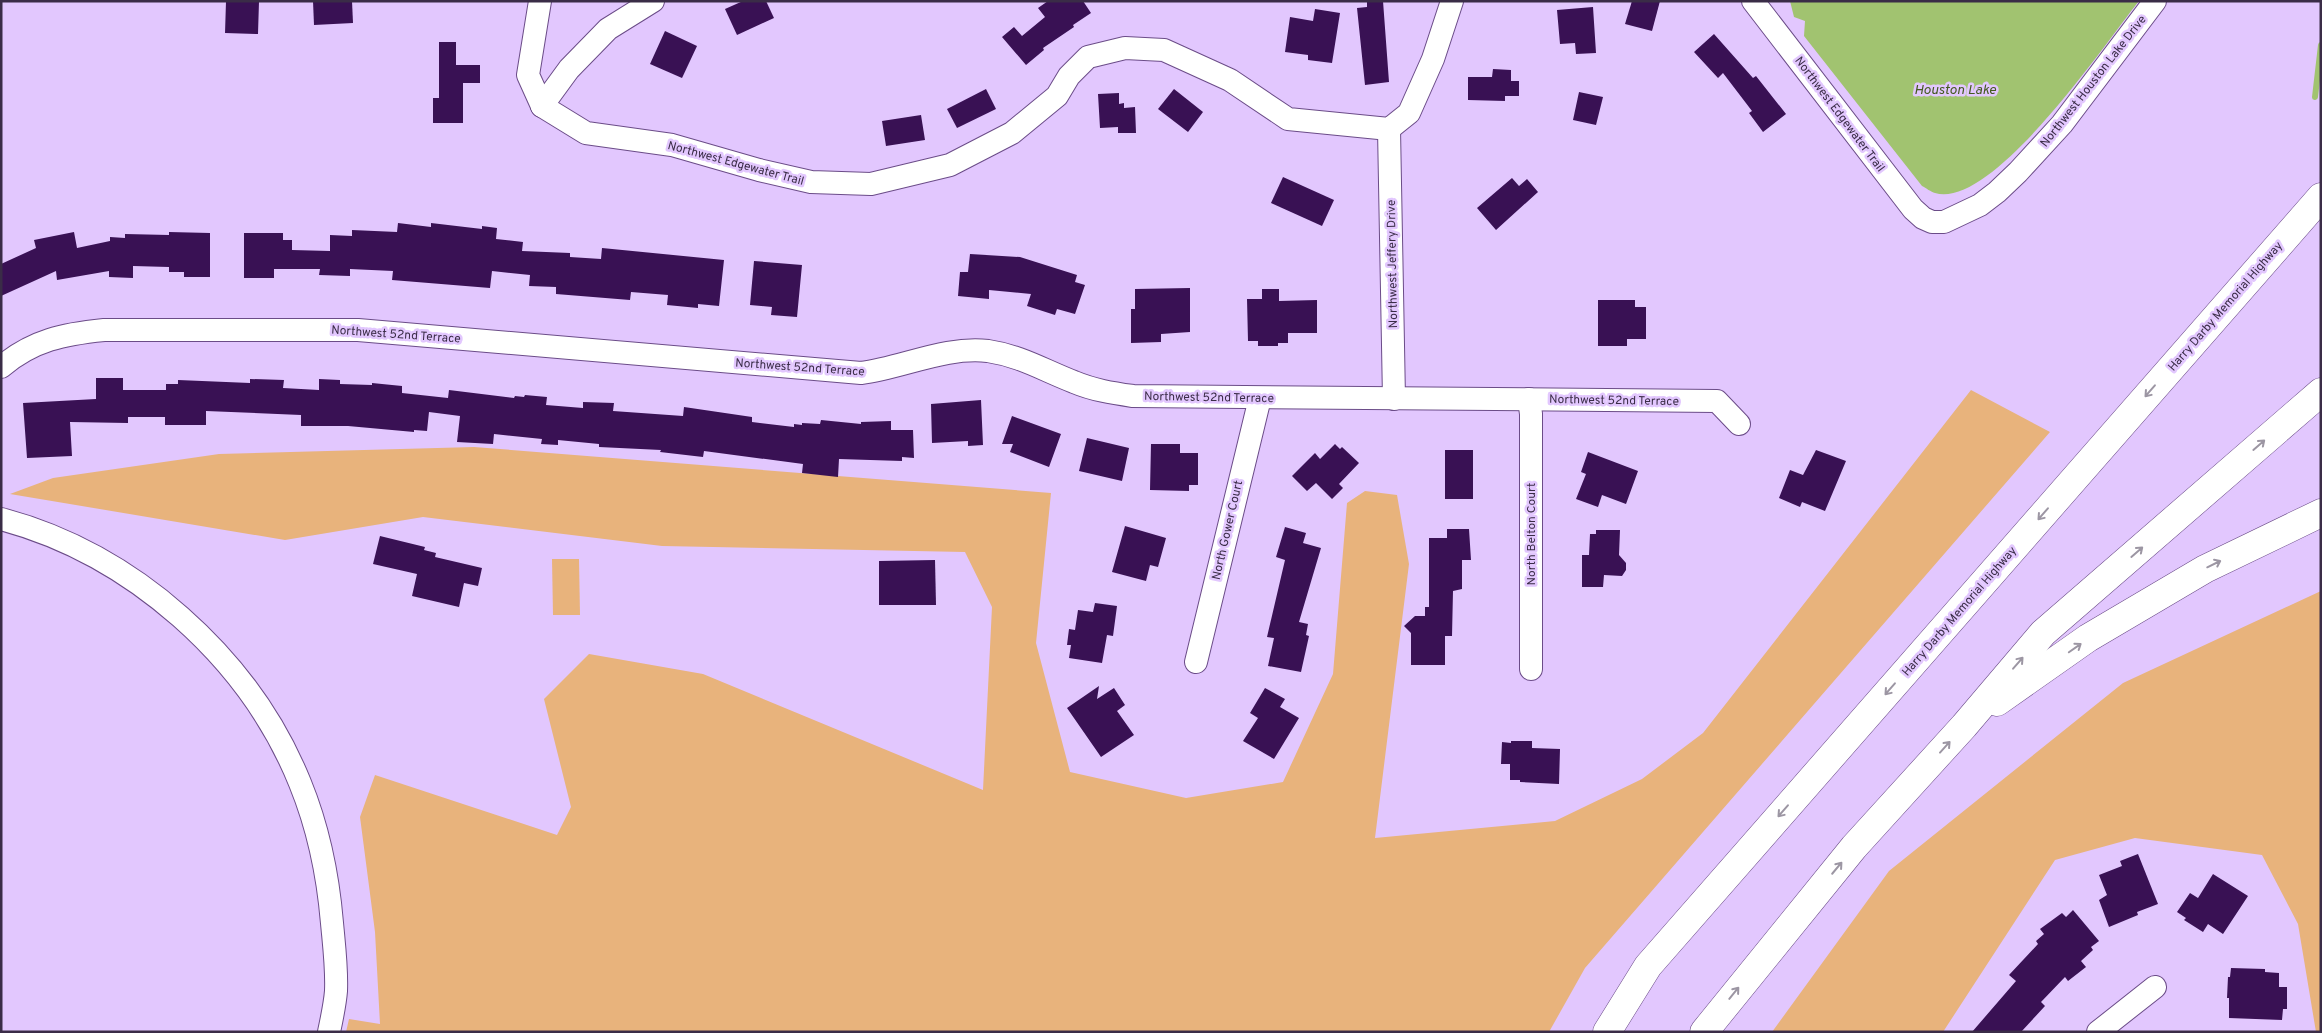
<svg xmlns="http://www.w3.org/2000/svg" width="2322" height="1033" font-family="Overpass,sans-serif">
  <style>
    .green { fill: #e8b37c }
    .water { fill: #a1c370 }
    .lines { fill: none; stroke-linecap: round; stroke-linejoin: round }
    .stream { stroke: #a1c370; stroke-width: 6 }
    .building { fill: #391154 }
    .minor-casing { stroke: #6b4c88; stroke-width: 24 }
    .motorway-casing { stroke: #6b4c88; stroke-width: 29 }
    .minor { stroke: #fff; stroke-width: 22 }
    .motorway { stroke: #fff; stroke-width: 28 }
    .oneway { stroke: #9c96a3 }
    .labels { text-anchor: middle; stroke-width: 5; stroke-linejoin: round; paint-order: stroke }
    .street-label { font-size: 12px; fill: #3a2c47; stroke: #e2c7fe }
    .water-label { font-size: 14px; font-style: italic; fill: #445a20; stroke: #e2c7fe }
  </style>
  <rect width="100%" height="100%" fill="#e2c7fe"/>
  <g class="green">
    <path d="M1971,390L2050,432L1585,968L1549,1032H346L349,1019L380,1024L375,932L360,817L375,775L557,835L571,807L544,699L589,654L703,674L983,790L992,607L965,552L662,546L423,517L285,540L10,494L53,478L219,454L474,447L1051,493L1036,643L1070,772L1186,798L1283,782L1333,674L1347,503L1365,491L1397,495L1409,564L1375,838L1555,821L1642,779L1703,733Z"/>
    <path d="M552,559H579L580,615H553Z"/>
    <path d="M2321,591V1032H2316L2298,924L2262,855L2135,838L2055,860L1943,1032H1772L1889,871L2123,683Z"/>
  </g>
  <path class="water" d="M1790,1H2139C2106,42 1993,210 1935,193C1931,192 1926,188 1922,186L1804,36L1805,21L1794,17Z"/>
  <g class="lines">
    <path class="stream" d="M2315,97L2321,45"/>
  </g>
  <g class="building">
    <path d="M226,1H259L258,34L225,33Z"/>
    <path d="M313,1H352L353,23L314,25Z"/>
    <path d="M743,1H766L774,18L737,35L725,9Z"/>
    <path d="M1048,1H1083L1091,13L1073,25L1074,27L1043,48L1044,50L1026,65L1002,37L1014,27L1022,36L1045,17L1038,8Z"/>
    <path d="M1367,1H1383L1389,82L1365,85L1357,8L1367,7Z"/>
    <path d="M1632,1H1660L1652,31L1625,24Z"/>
    <path d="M1593,7L1596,53L1576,54L1575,43L1560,44L1557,10Z"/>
    <path d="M1315,9L1340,13L1332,63L1308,60V55L1285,52L1290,17L1313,21Z"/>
    <path d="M665,31L697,46L682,78L650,64Z"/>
    <path d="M1714,34L1753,78L1756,76L1786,114L1763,132L1749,113L1752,111L1723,73L1718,78L1694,52Z"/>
    <path d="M439,42H456V65H480V83H463V123H433V98H439Z"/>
    <path d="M1493,69L1511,70V81H1519V96H1505V101L1468,100V77H1492Z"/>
    <path d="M986,89L996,109L957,128L947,109Z"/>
    <path d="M1174,89L1203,112L1188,132L1158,109Z"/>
    <path d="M1579,92L1603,97L1596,125L1573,120Z"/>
    <path d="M1119,93V104L1124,103V108L1135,107L1136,133H1118V127L1100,128L1098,94Z"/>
    <path d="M921,115L925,140L886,146L882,121Z"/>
    <path d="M1283,177L1334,200L1322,226L1271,203Z"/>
    <path d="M1512,178L1519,186L1527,179L1538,192L1496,230L1477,208Z"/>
    <path d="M398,223L431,227V223L482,229V226L497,228L496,239L523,242L522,251L570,253V257L601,259L602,248L724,260L719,306L698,304V308L667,305L668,295L631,292L630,300L556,294V287L529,286L530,275L492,271L490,288L392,280L393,271L350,269V276L319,275L320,269H274V278H244V233H283V240H292V250L330,251V235L352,236V230L397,232Z"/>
    <path d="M74,232L77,248L110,241V237L125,238V234L169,235V232L210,233V277H184V272H169V267L133,266V278L109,277V271L57,280L56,271L1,296V264L36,248L34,240Z"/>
    <path d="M970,254L1020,257L1077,275L1075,282L1085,285L1075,314L1057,309L1055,315L1027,306L1031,294L989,290V299L958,296L960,272H968Z"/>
    <path d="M754,261L802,265L797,317L771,315L772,307L750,305Z"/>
    <path d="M1190,288V332L1161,334V342L1131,343V309H1135V289Z"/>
    <path d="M1262,289H1279V301L1317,300V333H1288V343H1278V346H1258V341H1248L1247,299H1262Z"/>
    <path d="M1598,300H1635V307H1646V339H1627V346H1598Z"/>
    <path d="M96,378H123V390H166V384H178V380L250,383V379L284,380L283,388L319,390V379L340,380V384L372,385V383L402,386V393L448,398L449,390L514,398L515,396L524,397L525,395L547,397L546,405L583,408V402L614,403L613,411L683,416L684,407L752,417V422L794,427V424L802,425V423L820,424L821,420L861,424V422L891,421V430H913L914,458L902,457V461L839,459L838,477L802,473L803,464L704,451L703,457L660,452L661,450L599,447V444L558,440V445L541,444L542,439L494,434L493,444L457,442L460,416L429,412L427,431L414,430V432L348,426H301V415L206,411V425H165V417H128V423L70,422L72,456L27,458L23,403L96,399Z"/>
    <path d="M981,400L983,445L968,446V441L932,443L931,404Z"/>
    <path d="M1012,416L1061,434L1049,467L1010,452L1013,444H1002Z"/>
    <path d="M1087,438L1129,448L1122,481L1079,471Z"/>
    <path d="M1151,444H1180V453H1198V485H1189V491L1150,490Z"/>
    <path d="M1335,444L1340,449L1342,447L1359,463L1339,484L1343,488L1332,499L1316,483L1307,491L1292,476L1315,453L1320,459Z"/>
    <rect x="1445" y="450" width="28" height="49"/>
    <path d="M1816,450L1846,461L1825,511L1802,502L1800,507L1779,498L1790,470L1803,475Z"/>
    <path d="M1588,452L1638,471L1626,504L1602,495L1598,507L1576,499L1586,474L1581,472Z"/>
    <path d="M1125,526L1166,538L1158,567L1150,565L1146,581L1112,572Z"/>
    <path d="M1285,527L1306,533L1303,543L1321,548L1299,622L1308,624L1306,635L1309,636L1301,672L1268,666L1274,638L1267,637L1285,560L1276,557Z"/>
    <path d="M1447,529H1469L1471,560H1462V589L1453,591L1452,636H1445V665H1411V633L1404,626L1415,616H1425V607H1429V538H1447Z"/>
    <path d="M1596,530H1620L1619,555L1626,563V570L1622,576L1604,575L1603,587H1582V555H1589L1590,534H1596Z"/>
    <path d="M380,536L425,547L424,550L436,553L435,557L482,568L478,586L464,583L459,607L412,596L417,574L373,564Z"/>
    <path d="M935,560L936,605H879V561Z"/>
    <path d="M1095,603L1117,606L1113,636L1107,635L1102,663L1069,658L1071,645H1067L1069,629L1075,630L1078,610L1093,612Z"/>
    <path d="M1099,686L1097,699L1114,688L1125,705L1117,711L1134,735L1101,757L1067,708Z"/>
    <path d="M1265,688L1285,699L1280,707L1299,718L1274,759L1243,741L1258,718L1250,713Z"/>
    <path d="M1511,741H1532V748L1560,749L1559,784L1520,782V780H1510V764H1501L1502,742L1511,743Z"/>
    <path d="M2138,854L2158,904L2137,912L2138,915L2109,927L2099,900L2107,895L2099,875L2122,866L2120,861Z"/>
    <path d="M2213,874L2248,896L2223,934L2208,924L2203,932L2184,920L2186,918L2177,912L2190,893L2198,898Z"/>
    <path d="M2073,910L2099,941L2091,947L2093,950L2081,961L2086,967L2068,981L2065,977L2041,1002L2045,1006L2021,1032H1972L2016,981L2009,975L2038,944L2036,941L2044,934L2040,929L2062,913L2066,917Z"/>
    <path d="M2231,968L2265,969V972L2279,973V987H2287V1009H2283L2282,1020L2229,1018V998H2227L2228,977H2230Z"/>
  </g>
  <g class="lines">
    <defs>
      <g id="minor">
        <path d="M540,1L528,75L542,106"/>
        <path d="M1753,1L1913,209L1923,218L1932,222H1944L1980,205L1997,192L2018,172L2062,124L2155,1"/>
        <path d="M542,106L586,133L672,145L759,170L811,182L871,184L950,165L1012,133L1057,96L1069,76L1088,57L1125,48L1164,50L1230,80L1288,119L1389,129L1409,113L1433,59L1452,1"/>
        <path d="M542,106L569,69L608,29L653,1"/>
        <path d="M1389,129L1394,399"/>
        <path d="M1,367C33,340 64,334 104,330H358L861,373C902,368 945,346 988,351C1021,356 1043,370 1074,382C1093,390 1112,393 1133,396L1717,401L1739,424"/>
        <path d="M1529,399L1531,414V669"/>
        <path d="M1,519C132,554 249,657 300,783C318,827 328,875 332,923C334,945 337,968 336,991C335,1004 332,1018 329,1032"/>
        <path d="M1196,662L1260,398"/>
        <path d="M2098,1032L2155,987"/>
      </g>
      <g id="motorway">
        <path d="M1997,702L2088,638L2205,569L2321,513"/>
        <path d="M1607,1032L1648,966L2321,197"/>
        <path d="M1704,1032L1854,847L1964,726L2043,633L2321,392"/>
      </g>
    </defs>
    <use href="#minor" class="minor-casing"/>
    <use href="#motorway" class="motorway-casing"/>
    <use href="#minor" class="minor"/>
    <use href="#motorway" class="motorway"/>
  </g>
  <defs><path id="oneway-shaft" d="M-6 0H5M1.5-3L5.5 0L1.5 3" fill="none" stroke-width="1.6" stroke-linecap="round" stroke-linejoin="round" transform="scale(1.25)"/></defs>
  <g class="oneway">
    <use href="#oneway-shaft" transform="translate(2150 391) rotate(131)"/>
    <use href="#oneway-shaft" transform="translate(2259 445) rotate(-41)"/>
    <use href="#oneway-shaft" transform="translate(2043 514) rotate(131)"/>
    <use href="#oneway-shaft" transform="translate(2137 552) rotate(-41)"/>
    <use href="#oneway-shaft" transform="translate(2214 564) rotate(-26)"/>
    <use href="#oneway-shaft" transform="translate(2075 648) rotate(-35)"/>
    <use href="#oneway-shaft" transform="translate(2018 663) rotate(-49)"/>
    <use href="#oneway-shaft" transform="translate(1890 689) rotate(131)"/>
    <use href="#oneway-shaft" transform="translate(1945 747) rotate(-48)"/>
    <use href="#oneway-shaft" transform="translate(1783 811) rotate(131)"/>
    <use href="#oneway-shaft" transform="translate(1837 868) rotate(-50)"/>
    <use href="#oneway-shaft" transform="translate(1734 993) rotate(-51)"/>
  </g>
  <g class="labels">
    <g class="street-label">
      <text transform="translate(2093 81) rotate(-52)" y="4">Northwest Houston Lake Drive</text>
      <text transform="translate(1840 114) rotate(53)" y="4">Northwest Edgewater Trail</text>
      <text transform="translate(736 163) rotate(15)" y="4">Northwest Edgewater Trail</text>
      <text transform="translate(1392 264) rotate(-91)" y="4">Northwest Jeffery Drive</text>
      <text transform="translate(2225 306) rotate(-49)" y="4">Harry Darby Memorial Highway</text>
      <text transform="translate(396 334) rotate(4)" y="4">Northwest 52nd Terrace</text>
      <text transform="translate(800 367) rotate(4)" y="4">Northwest 52nd Terrace</text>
      <text transform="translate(1209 397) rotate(1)" y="4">Northwest 52nd Terrace</text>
      <text transform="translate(1614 400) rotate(1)" y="4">Northwest 52nd Terrace</text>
      <text transform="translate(1227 530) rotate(-77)" y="4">North Gower Court</text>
      <text transform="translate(1531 534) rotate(-90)" y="4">North Belton Court</text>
      <text transform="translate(1959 611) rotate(-49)" y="4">Harry Darby Memorial Highway</text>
    </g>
    <g class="water-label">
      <text x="1955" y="94">Houston Lake</text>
    </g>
  </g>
  <rect width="2322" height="1033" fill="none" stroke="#3a2c47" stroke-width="5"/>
</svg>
